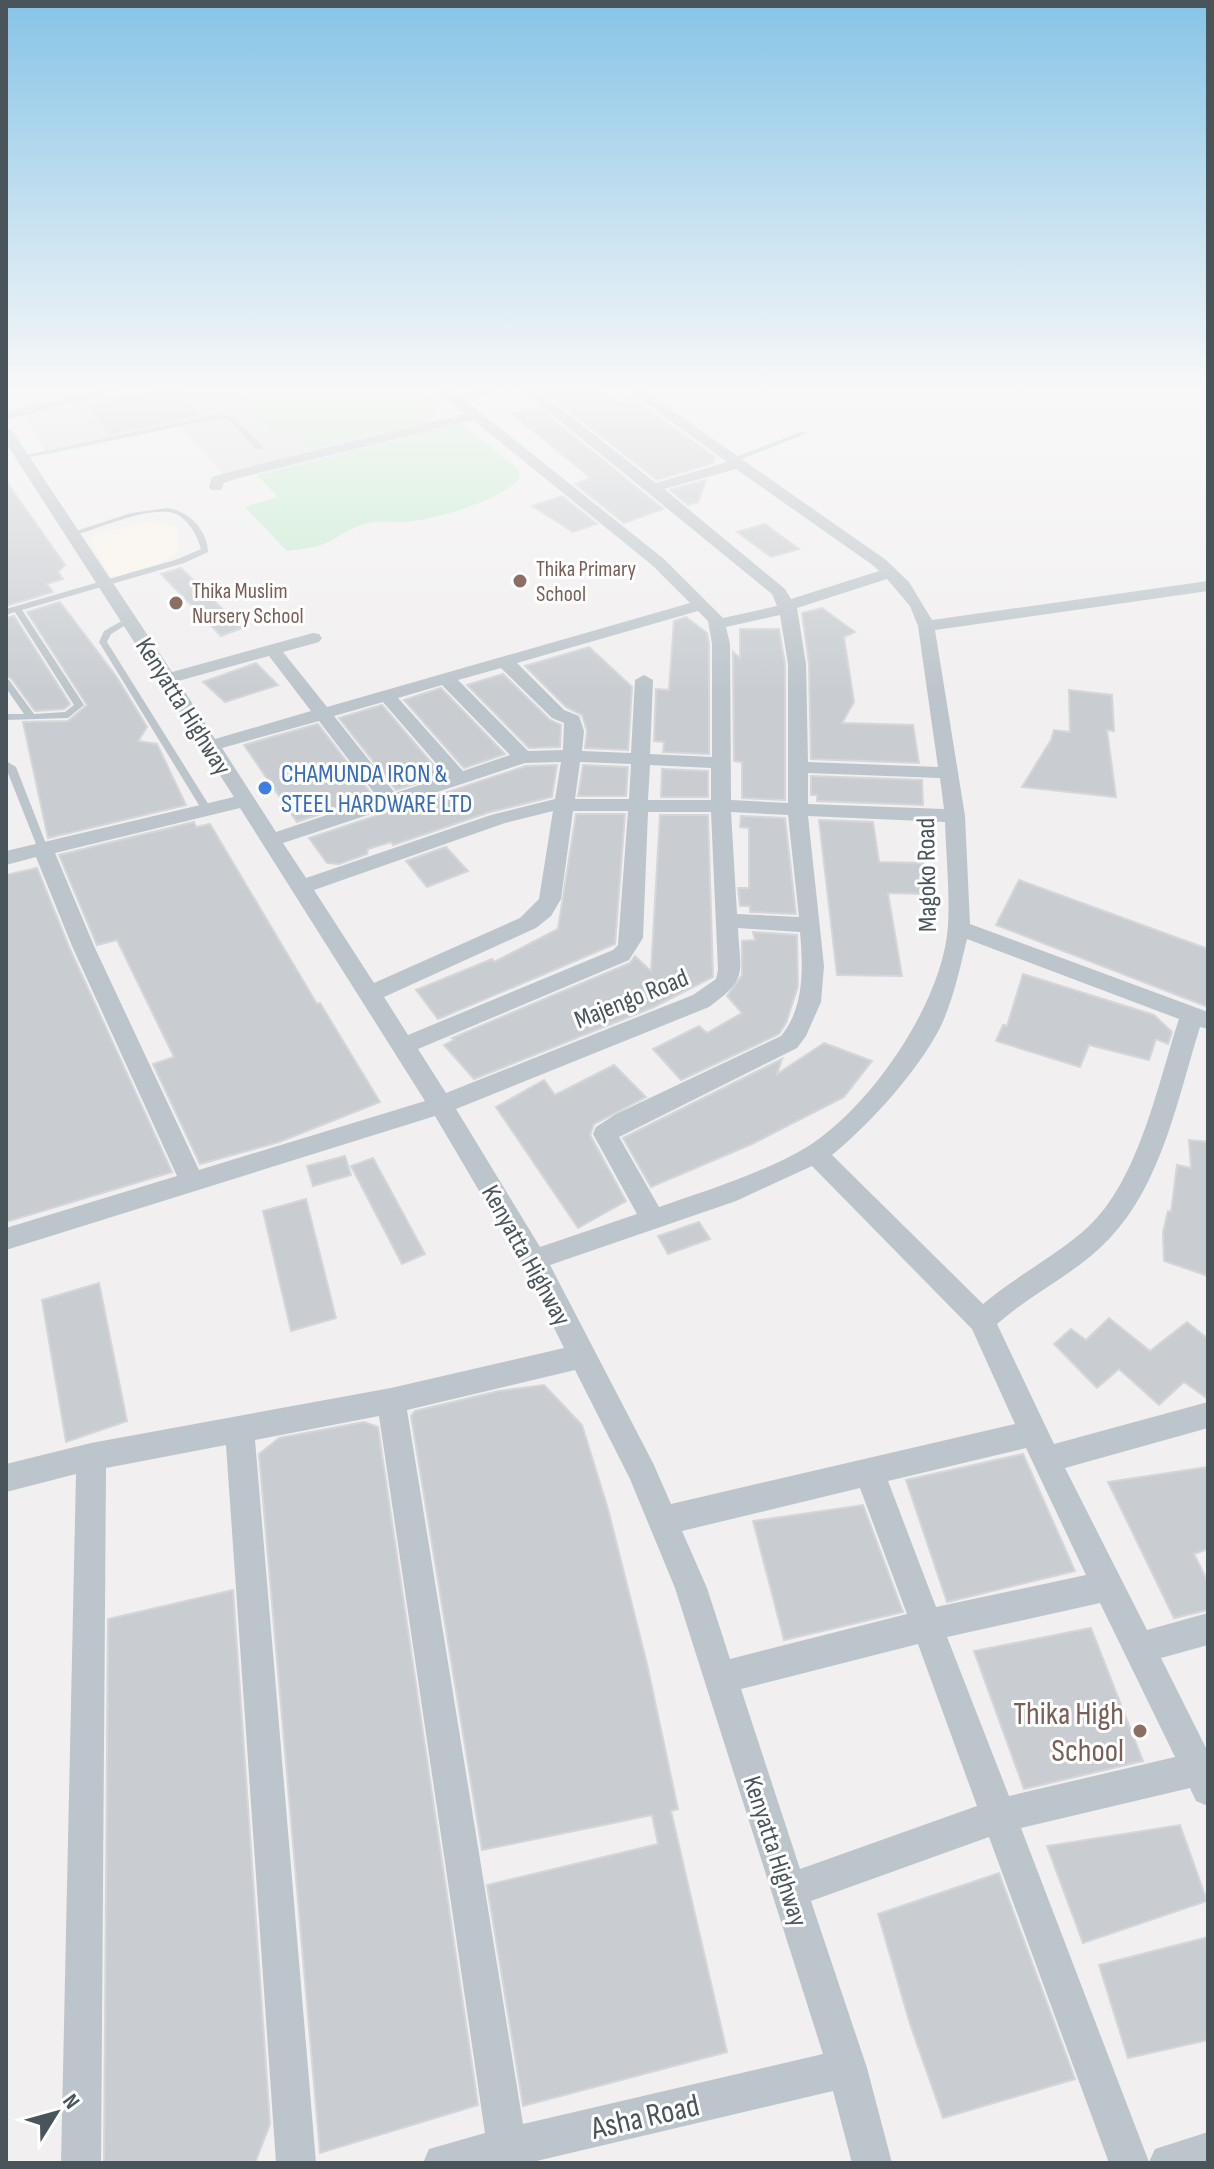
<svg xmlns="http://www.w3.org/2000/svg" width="1214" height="2169" font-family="'Sofia Sans Condensed',sans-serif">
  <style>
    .commercial { fill: #faf4ea }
    .education { fill: #e2e0e1 }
    .green { fill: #c2ebcd }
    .building { fill: #c9cdd1; stroke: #d4d6da; stroke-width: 2 }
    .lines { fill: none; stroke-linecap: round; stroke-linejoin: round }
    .lane { fill: #bcc5cb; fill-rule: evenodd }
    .street { fill: #bcc5cb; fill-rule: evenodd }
    .education-dot { fill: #8d6e63; stroke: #fff; stroke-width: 3 }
    .shop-dot { fill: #3f7fe0; stroke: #fff; stroke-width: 3 }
    .labels { text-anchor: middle; stroke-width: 6; stroke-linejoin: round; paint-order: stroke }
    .far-education-label { font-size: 22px; fill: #785e54; stroke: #fff; text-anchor: start }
    .street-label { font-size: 26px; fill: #49545b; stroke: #fff }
    .shop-label { font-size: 26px; fill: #366cbe; stroke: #fff; text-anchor: start }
    .near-education-label { font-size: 32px; fill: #785e54; stroke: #fff; text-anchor: end }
    .near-street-label { font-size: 32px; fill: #49545b; stroke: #fff }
  </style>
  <rect width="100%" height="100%" fill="#f1efef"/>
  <path class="commercial" d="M159,521L174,526L178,532L179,551L160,564L111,577L87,537L139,523Z"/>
  <path class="education" d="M139,390H418L440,408L425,426L223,473L179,426L48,455L24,414Z"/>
  <g class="green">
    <path d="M238,390H412L432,407L420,424L310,449L296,433L282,435L268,431Z"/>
    <path d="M461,423L518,469L520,478C500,501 437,519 406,522C393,523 382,520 369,523C351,527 340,536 324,544C314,548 299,549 287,551L245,507L278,497L257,475Z"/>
  </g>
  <g class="building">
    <path d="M179,390L201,415L109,435L88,406L153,391Z"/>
    <path d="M542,390H601L619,403L633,399L715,457L713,463L657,480Z"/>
    <path d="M538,407L663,509L624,523L575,484L591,478L512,414Z"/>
    <path d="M706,480L698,502L688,505L670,490Z"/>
    <path d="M6,481L65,565L58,572L63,579L47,584L53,592L6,606Z"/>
    <path d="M562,496L597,524L573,532L532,506Z"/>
    <path d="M765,524L799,549L771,557L737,532Z"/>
    <path d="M181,568L242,628L221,636L161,574Z"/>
    <path d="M60,602L116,676L147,727L138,741L157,744L186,805L48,838L23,722L68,721L87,705L27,612Z"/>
    <path d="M822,608L855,632L844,637L854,702L842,723L913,725L919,763L811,759L809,664L802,613Z"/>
    <path d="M14,616L70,704L64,709L35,711L11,678L6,676V618Z"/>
    <path d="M686,617L707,633L709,644V754L663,752L664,742L654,741L656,689L669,690L674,621Z"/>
    <path d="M740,629H779L785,664V800L742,798V762L734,761L733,652L740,658Z"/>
    <path d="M589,647L632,687L628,750L585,748L587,731L582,715L566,707L525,666Z"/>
    <path d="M256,663L278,685L225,702L203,682Z"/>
    <path d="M503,674L550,720L561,725L560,747L529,748L467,685Z"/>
    <path d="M441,688L505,754L464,768L404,700Z"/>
    <path d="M1069,690L1112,695L1114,731L1107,730L1116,797L1022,787L1051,740L1054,730L1070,732Z"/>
    <path d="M382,705L442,775L396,790L339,718Z"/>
    <path d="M318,724L373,796L297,822L244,745Z"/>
    <path d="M557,765L552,797L490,812L393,845L391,842L368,849L367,854L339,864L327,863L309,838L526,766Z"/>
    <path d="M583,765L628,767L626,796H578Z"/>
    <path d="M662,769L708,771V797H661Z"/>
    <path d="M811,776L922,780L923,805L817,801V795H811Z"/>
    <path d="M576,814H625L615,944L438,1019L416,990L492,959L494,962L558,929Z"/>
    <path d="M660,815H708L713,977L654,1007L474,1079L444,1045L454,1040L452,1038L630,963L635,956L651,971Z"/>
    <path d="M741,816L785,818L796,914L750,912V906H740L738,888H749V828L740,827Z"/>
    <path d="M819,820L873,822L879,862L923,863L926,894L888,893L902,976L837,975Z"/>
    <path d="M194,822L196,827L210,824L317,1004L320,1003L380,1102L279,1142L200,1164L153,1064L174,1057L117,940L97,945L59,855Z"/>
    <path d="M446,847L468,871L427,887L406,861Z"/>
    <path d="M37,868L69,947L172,1172L6,1222V875Z"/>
    <path d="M1019,880L1208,949V1007L996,925Z"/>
    <path d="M753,932L797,935L798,986L786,1023L779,1034L681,1080L653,1049L699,1026L707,1033L742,1013L727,996L742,975V941L755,940Z"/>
    <path d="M1023,974L1154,1015L1172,1032L1168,1044L1156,1039L1149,1060L1089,1045L1080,1067L996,1041L1003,1025L1007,1026Z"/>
    <path d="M824,1043L872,1061L844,1097L752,1144L651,1187L623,1138L782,1059L777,1074Z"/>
    <path d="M614,1065L646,1097L594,1124L590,1135L626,1201L578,1228L496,1107L544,1080L555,1095Z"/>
    <path d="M1189,1140L1208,1142V1276L1164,1261L1163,1232L1168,1211L1171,1212L1177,1165L1191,1168Z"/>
    <path d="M345,1156L351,1175L313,1186L307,1166Z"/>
    <path d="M373,1158L425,1254L402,1264L351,1166Z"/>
    <path d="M306,1199L336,1318L291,1331L263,1211Z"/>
    <path d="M699,1222L710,1239L668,1254L658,1236Z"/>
    <path d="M99,1283L127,1421L66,1442L42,1300Z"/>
    <path d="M1109,1318L1150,1351L1187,1322L1208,1339V1399L1184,1382L1159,1405L1119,1369L1097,1388L1054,1344L1071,1329L1086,1340Z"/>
    <path d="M544,1385L582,1425L608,1509L647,1664L678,1809L671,1811L727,2052L523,2106L487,1885L658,1844L652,1815L482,1850L411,1416L415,1411L499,1391Z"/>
    <path d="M364,1422L378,1427L478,2105L320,2153L259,1454L279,1438Z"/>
    <path d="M1023,1454L1075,1571L947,1602L906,1480Z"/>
    <path d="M1208,1467V1549L1194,1554L1208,1582V1610L1174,1618L1108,1482Z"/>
    <path d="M863,1505L903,1612L784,1640L753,1521Z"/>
    <path d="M233,1590L270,2124L255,2163H104L108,1619Z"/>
    <path d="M1091,1628L1143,1761L1024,1789L974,1651Z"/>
    <path d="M1180,1825L1207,1901L1083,1943L1047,1846Z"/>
    <path d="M999,1873L1075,2079L943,2118L910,2024L878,1914Z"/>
    <path d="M1208,1937V2040L1128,2058L1099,1965Z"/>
  </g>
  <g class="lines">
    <g class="lane">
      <path d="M220,414L233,418L262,445V449H256L229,420L220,418L21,459L17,457Z"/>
      <path d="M803,431L807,433L805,434L737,461L730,459Z"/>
      <path d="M168,508C189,511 208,531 208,552L184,563L22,610L84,705L68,718L6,720V714H24L6,688V679L9,680L34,714L65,712L74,705L15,612L6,615V609L178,559L201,549C197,534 186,514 168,512C140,509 101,528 74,535L70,533L131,513Z"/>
      <path d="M127,618L134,620L111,634L107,642L212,810L210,812L207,813L202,810L99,642L104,631Z"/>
      <path d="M6,761L16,767L48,849L47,851H39L38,849L6,768Z"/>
    </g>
    <g class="street">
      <path d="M97,390H122L6,420V412Z"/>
      <path d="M438,390H453L458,395L476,390H501L466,401L664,559L723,618L777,606L772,594L522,390H537L656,483L727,462L628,390H643L886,560L909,582L932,620L1208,581V591L935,630L965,816L970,924L1208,1012V1029L1200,1027C1178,1097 1162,1184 1109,1239C1077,1273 1032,1293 997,1324L1054,1444L1208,1402V1428L1065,1468L1147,1630L1208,1613V1645L1161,1658L1208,1752V1806L1196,1801L1190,1788L1021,1828L1149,2162L1155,2149L1208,2132V2163H1109L989,1837L811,1901L867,2068L892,2163H852L833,2091L528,2163H423L429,2149L485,2133L379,1416L255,1440L316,2163H276L226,1445L106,1468L101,2163H61L76,1474L6,1492V1464L91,1443L391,1388L564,1348L524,1267L435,1116L6,1250V1228L177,1176L72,946L36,857L6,865V851L234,797L6,443V428L11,429L172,672L313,633L319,634L322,638L319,642L283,652L327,707L690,603L652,565L473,420L235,479L224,483L221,490H211L209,487L212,477L225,473L465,414ZM736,469L874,566L879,571L791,599L785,589L664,489ZM887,579L910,606L918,626L938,767L808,762L806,664L797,608ZM698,611L708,621L712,644V757L650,754L653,680L644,675L635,680L631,753L582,751L584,731L579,716L564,710L517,663ZM780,615L788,664V803L731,800L730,644L726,627ZM269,656L311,711L215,739L178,681ZM501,668L552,718L564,723L563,750L528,751L458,680ZM442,685L510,755L463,771L398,698ZM383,702L447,776L395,793L334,716ZM319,721L378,798L276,832L222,748ZM561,762L555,799L491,815L306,878L283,843L525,763ZM580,762L631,764L629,799H575ZM650,765L711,768V800H648ZM808,773L940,778L944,809L808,804ZM240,808L425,1101L199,1170L94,946L55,853ZM553,811L539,899L520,918L374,983L314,890L505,823ZM573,811H628L618,945L613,950L408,1035L384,997L536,928L551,916L561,899ZM648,812H711L718,970L716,979L693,995L446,1093L418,1049L629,960L643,938ZM731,812L788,815L799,917L737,914ZM808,816L945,822C946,856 950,892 948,926C943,1002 871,1107 807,1147C765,1172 706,1191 659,1207L619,1137L797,1048L806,1036L821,1002L824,966ZM738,928L800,932C803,967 805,1007 781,1036L616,1114L596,1127L593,1134L637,1214L540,1247L456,1109L709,1007C749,978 740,974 738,928ZM967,939L1179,1019C1158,1083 1139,1180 1088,1227C1056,1256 1016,1276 983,1304L832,1155C870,1124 917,1072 940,1028C953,1001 960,968 967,939ZM812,1166L972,1329L1015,1424L671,1504L653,1463L550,1265L736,1201ZM575,1370L630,1479L675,1588L823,2054L523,2124L407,1410ZM1026,1448L1086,1575L936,1607L888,1481ZM860,1488L907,1614L730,1659L707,1588L682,1531ZM1100,1603L1175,1757L1009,1796L947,1637ZM918,1644L977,1806L800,1869L741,1689Z"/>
    </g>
  </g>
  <linearGradient id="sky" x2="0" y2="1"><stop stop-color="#86c4e6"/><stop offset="0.56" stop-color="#f9f8f8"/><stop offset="1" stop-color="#f9f8f8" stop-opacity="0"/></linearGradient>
  <rect width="1214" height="694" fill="url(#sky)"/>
  <g class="education-dot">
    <circle cx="520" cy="581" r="8"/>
    <circle cx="176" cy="603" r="8"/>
    <circle cx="1140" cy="1731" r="8"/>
  </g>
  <circle class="shop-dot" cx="265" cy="788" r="8"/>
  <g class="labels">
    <g class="far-education-label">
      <text x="536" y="576">Thika Primary<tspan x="536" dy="25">School</tspan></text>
      <text x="192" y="598">Thika Muslim<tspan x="192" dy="25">Nursery School</tspan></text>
    </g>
    <g class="street-label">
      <text transform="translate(184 706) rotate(58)" y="9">Kenyatta Highway</text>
      <text transform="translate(926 875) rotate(-91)" y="9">Magoko Road</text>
      <text transform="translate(631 998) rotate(-22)" y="9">Majengo Road</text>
      <text transform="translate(527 1255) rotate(61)" y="9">Kenyatta Highway</text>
      <text transform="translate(776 1851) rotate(72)" y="9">Kenyatta Highway</text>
    </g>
    <g class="shop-label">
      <text x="281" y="782">CHAMUNDA IRON &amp;<tspan x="281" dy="30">STEEL HARDWARE LTD</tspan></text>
    </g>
    <g class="near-education-label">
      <text x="1124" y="1724">Thika High<tspan x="1124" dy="37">School</tspan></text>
    </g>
    <g class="near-street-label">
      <text transform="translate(645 2116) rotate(-13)" y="11">Asha Road</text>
    </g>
  </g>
  <rect width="1214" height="2169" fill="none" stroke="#49545b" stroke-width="16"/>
  <g transform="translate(56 2113) rotate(53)" stroke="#ffffff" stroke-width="6" paint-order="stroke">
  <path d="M0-6L14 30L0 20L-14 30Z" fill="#49545b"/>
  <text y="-12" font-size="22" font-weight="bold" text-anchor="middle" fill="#49545b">N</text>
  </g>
</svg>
